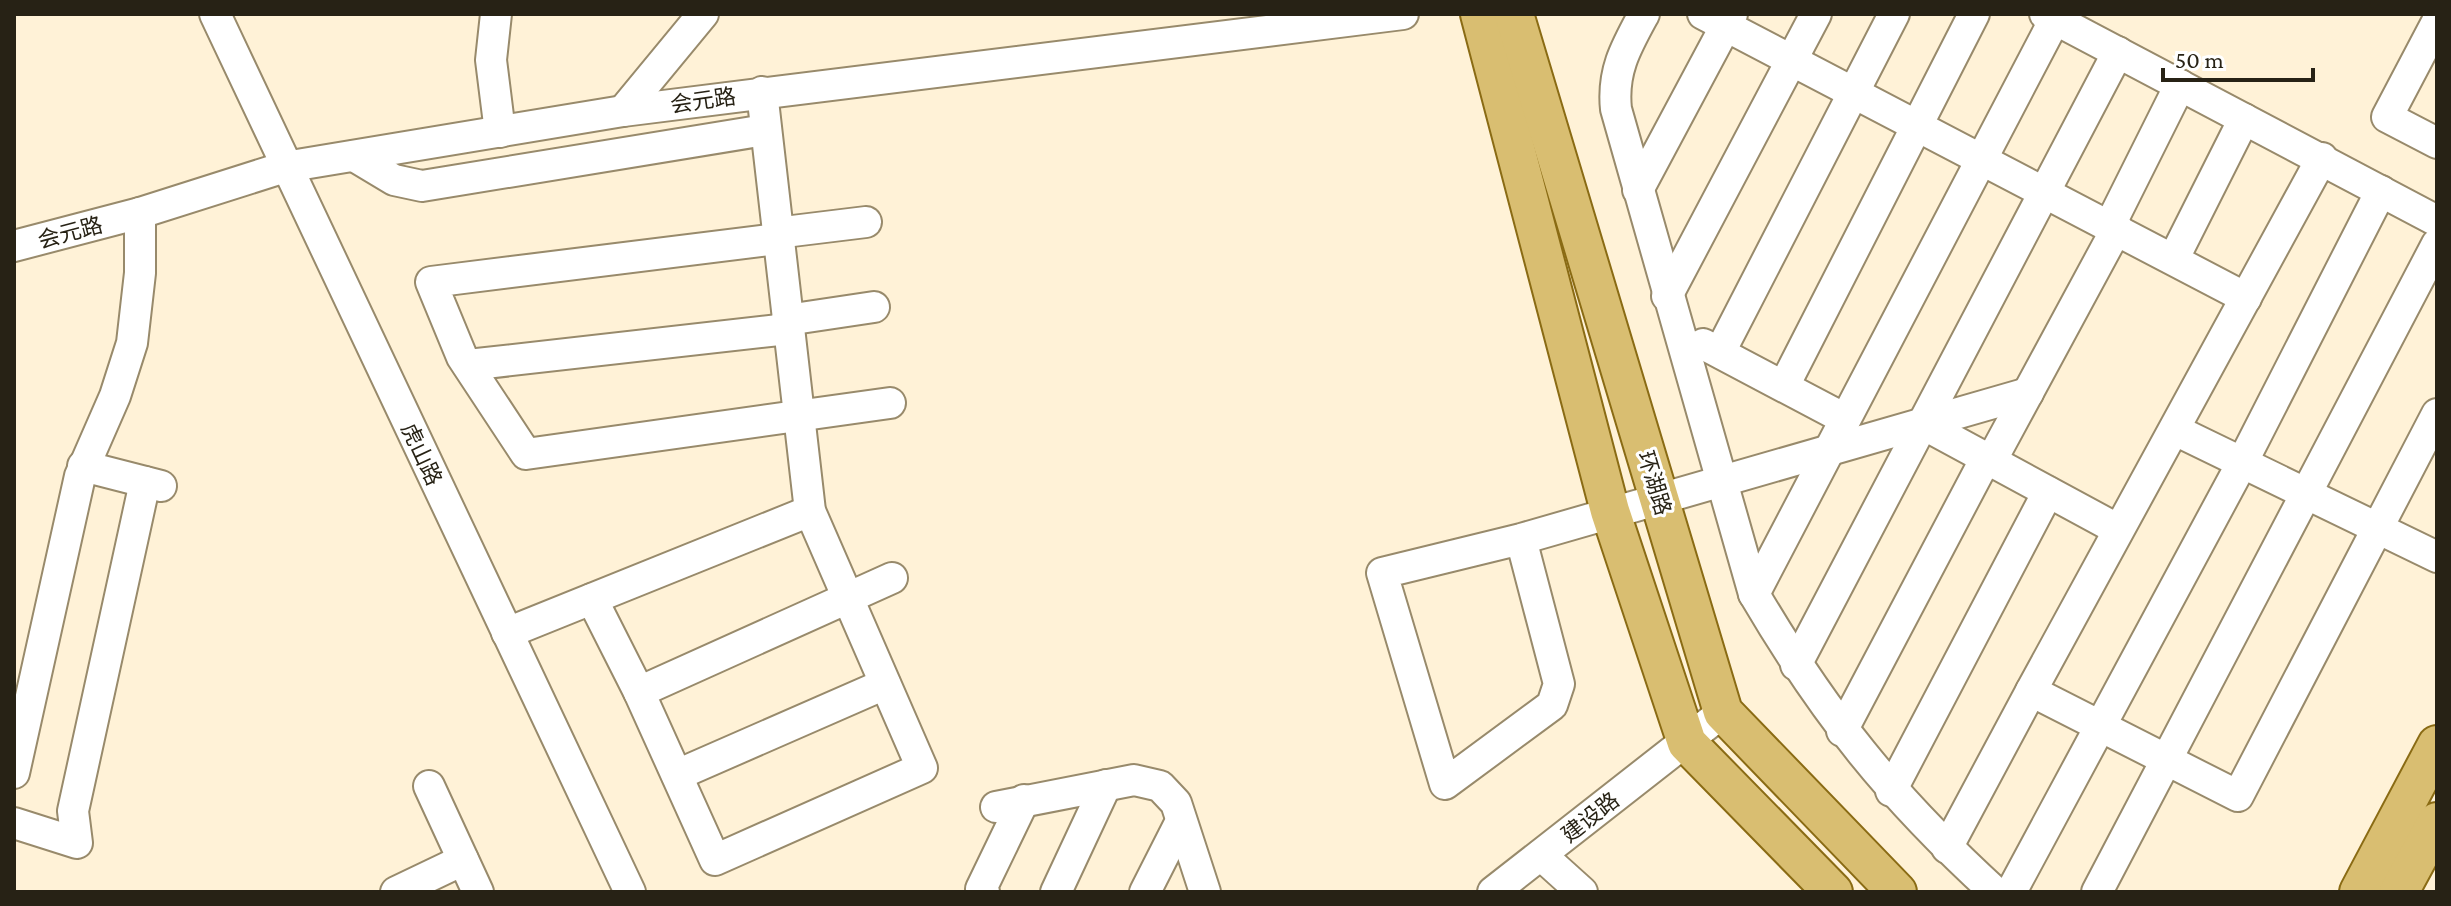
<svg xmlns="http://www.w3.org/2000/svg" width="2451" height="906" font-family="'Crimson Pro','Noto Sans SC',serif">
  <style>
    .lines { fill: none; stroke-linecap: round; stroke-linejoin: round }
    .minor-casing { stroke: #988a6b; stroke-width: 34 }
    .major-casing { stroke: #8a6b14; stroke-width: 42 }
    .minor { stroke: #fff; stroke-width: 30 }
    .major { stroke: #d9be71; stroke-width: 38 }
    .labels { text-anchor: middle; stroke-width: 6; stroke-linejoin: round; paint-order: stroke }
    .street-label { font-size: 22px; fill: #272215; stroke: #fff }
  </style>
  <rect width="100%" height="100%" fill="#fff2d7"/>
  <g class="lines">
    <defs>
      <g id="minor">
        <path d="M215,14L630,892"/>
        <path d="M496,14L491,60L500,132"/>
        <path d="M1644,14C1626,47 1612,71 1616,109L1754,594C1825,715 1891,797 1995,892"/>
        <path d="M1703,14L2246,298"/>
        <path d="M2045,14L2437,221"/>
        <path d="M2437,22L2387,117L2437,143"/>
        <path d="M623,111L703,14"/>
        <path d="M354,156L394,180L422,186L765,130"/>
        <path d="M1638,190L1732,14"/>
        <path d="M2110,225L2180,85"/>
        <path d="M776,233L866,222"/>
        <path d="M777,239L431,282L462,357L526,454L890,403"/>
        <path d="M14,246L140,213L285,167L623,111L1403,14"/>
        <path d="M2174,258L2244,119"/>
        <path d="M1667,296L1816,14"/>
        <path d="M787,320L874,307"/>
        <path d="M1703,344L1845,419"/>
        <path d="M1720,352L1894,14"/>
        <path d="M468,365L788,329"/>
        <path d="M1784,386L1974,14"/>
        <path d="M1923,424L2117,529"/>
        <path d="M2175,430L2437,557"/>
        <path d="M1991,461L2117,228"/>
        <path d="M83,466L161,486"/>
        <path d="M1521,539L1559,684L1552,705L1445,784L1382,573L1521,539L2028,393"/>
        <path d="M1754,594L2055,19"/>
        <path d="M592,599L639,692L715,860L922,768L810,511L762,92"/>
        <path d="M507,633L810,511"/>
        <path d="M1796,665L2118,52"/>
        <path d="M2031,691L2322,158"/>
        <path d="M639,692L892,578"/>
        <path d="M1842,731L1986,458"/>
        <path d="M14,773L80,476L115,396L132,343L140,273V213"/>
        <path d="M677,775L885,684"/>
        <path d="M429,786L478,892"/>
        <path d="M1891,791L2048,492"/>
        <path d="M996,807L1134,780L1160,786L1176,803L1205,892"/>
        <path d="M14,823L77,843L73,811L145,482"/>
        <path d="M1947,848L2031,691L2238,796L2437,414"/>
        <path d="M1541,855L1582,892"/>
        <path d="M396,892L463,860"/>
        <path d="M984,892L981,889L1024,800"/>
        <path d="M1056,892L1106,785"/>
        <path d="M1145,892L1180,823"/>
        <path d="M1493,892L1723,712"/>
        <path d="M2011,892L2242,463L2381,191"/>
        <path d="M2097,892L2437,244"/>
      </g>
      <g id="major">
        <path d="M1480,14L1610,511L1687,743L1833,892"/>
        <path d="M1514,14L1723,712L1897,892"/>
        <path d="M2359,892L2437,745"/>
        <path d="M2399,892L2437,822"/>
      </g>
    </defs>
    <use href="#minor" class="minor-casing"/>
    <use href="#major" class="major-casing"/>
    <use href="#minor" class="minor"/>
    <use href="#major" class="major"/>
  </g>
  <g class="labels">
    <g class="street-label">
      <text transform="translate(703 100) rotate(-8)" y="8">会元路</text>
      <text transform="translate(70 232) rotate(-15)" y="8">会元路</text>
      <text transform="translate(422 454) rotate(65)" y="8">虎山路</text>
      <text transform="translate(1655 483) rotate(73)" y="8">环湖路</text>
      <text transform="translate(1590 817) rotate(-38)" y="8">建设路</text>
    </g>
  </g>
  <rect width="2451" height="906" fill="none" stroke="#272215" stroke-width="32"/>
  <path d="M2163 68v12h150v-12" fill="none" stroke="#272215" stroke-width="4"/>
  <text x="2175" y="68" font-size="24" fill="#272215" stroke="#ffffff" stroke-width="6" paint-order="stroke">50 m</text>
</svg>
